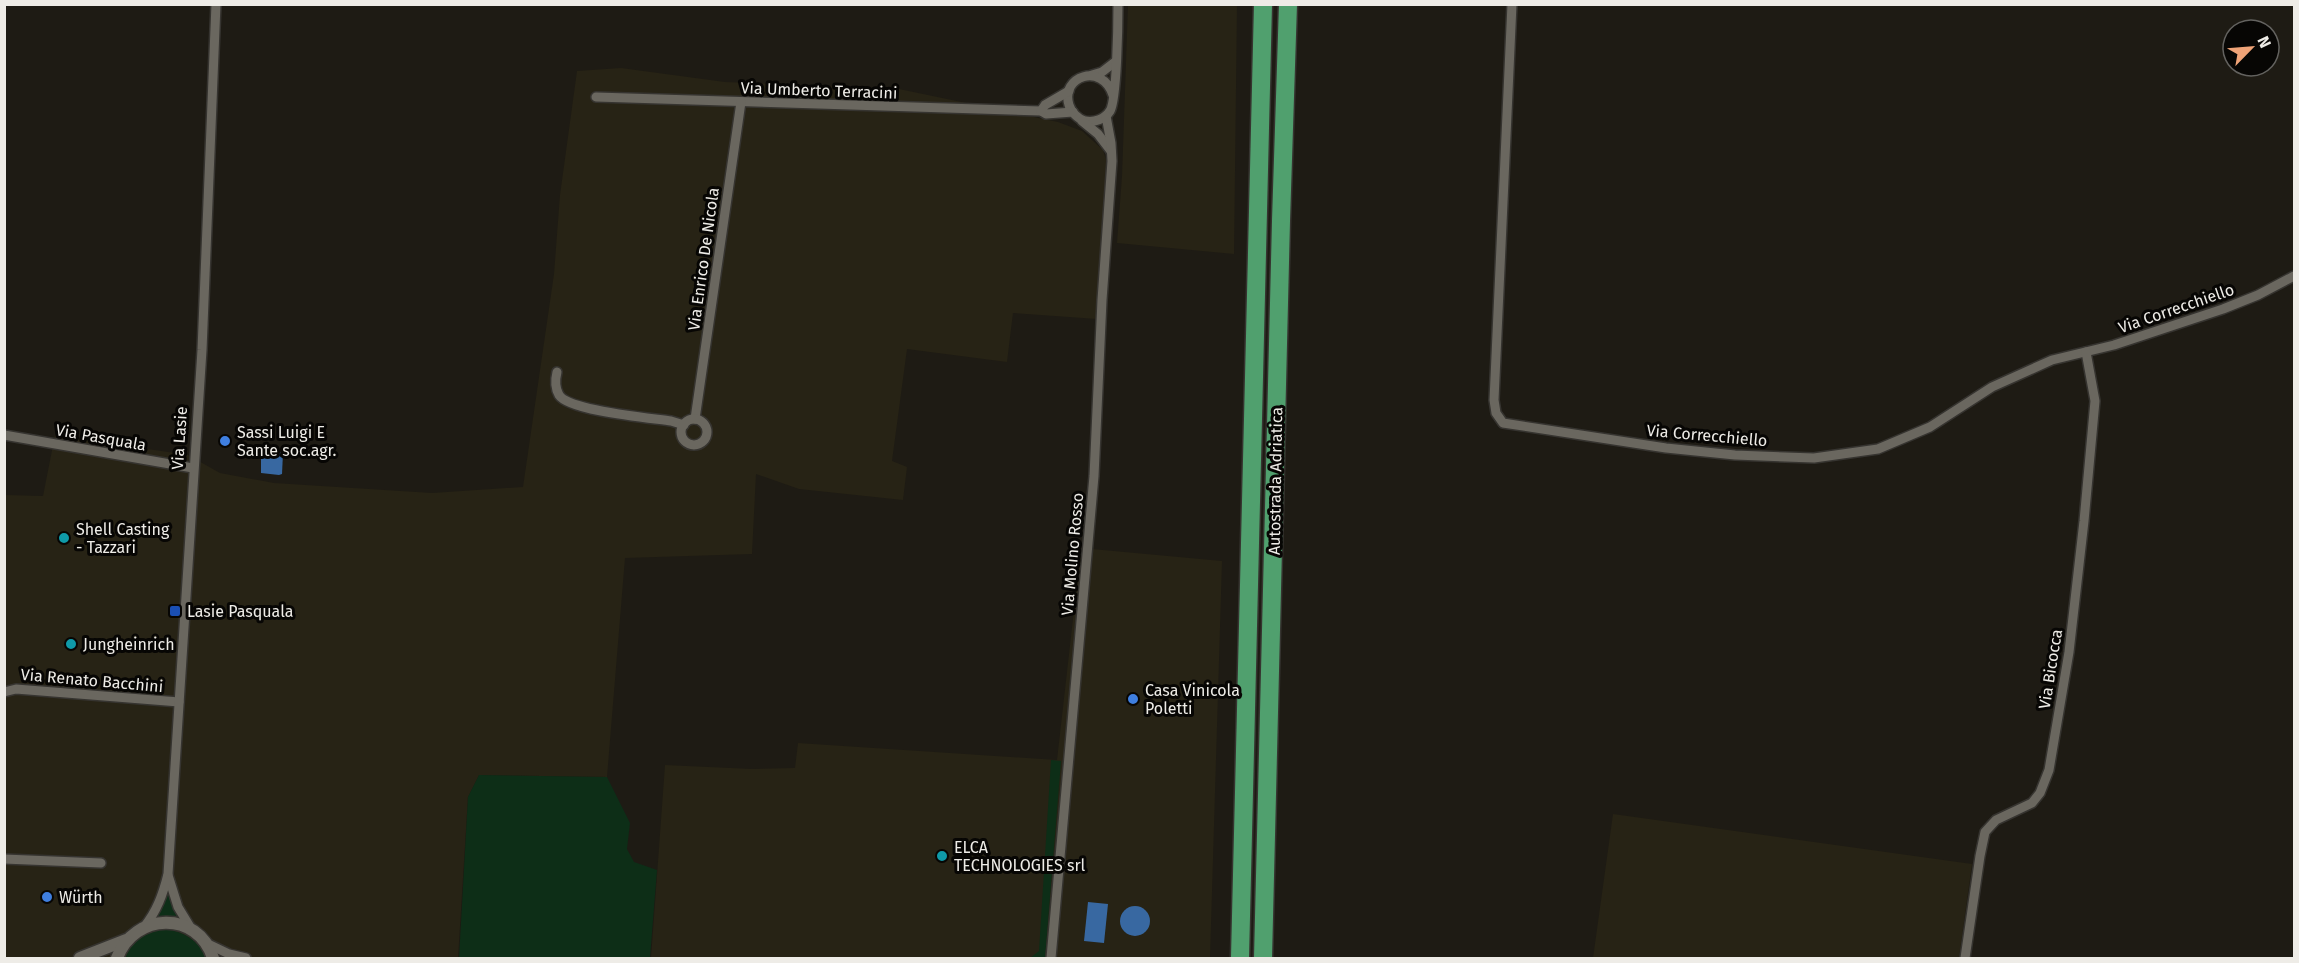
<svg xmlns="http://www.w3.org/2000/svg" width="2299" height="963" font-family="'Fira Sans',sans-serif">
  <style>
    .built { fill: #272315 }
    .green { fill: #0d2e17 }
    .water { fill: #3868a1 }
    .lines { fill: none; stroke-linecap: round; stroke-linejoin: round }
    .minor-casing { stroke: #363430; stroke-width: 12 }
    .tertiary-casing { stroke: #363430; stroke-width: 15 }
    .motorway-casing { stroke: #363430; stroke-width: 21 }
    .minor { stroke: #6a675f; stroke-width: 9 }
    .tertiary { stroke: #6a675f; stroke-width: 12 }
    .motorway { stroke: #50a06e; stroke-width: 18 }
    .shop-dot { fill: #3f7fe0; stroke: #070604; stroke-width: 2 }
    .culture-dot { fill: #0f9aa8; stroke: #070604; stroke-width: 2 }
    .transit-dot { fill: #1a4fb4; stroke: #070604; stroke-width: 2 }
    .labels { text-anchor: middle; stroke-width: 6; stroke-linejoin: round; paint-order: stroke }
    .street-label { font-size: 16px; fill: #eeece7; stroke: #070604 }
    .poi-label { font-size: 16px; fill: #eeece7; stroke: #070604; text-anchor: start }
  </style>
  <rect width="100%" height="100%" fill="#1e1b14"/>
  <g class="built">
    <path d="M1128,5H1237L1234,254L1117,243L1122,176Z"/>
    <path d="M621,68L725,82L899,89L1058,122L1082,131L1103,150L1109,169L1097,319L1013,313L1007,362L907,349L892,461L907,467L903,500L799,489L756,474L752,554L625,558L607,777L479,775L468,797L458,958H5V495L43,496L55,435L188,455L220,473L274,483L432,493L523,487L554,274L560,195L577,71Z"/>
    <path d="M1092,549L1222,561L1210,958H651L665,765L752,769L795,768L798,743L1057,760L1080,557L1092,559Z"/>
    <path d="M1613,814L1972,864L1959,958H1593Z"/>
  </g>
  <g class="green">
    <path d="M1051,760L1061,761L1045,958H1030L1039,951Z"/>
    <path d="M479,775L607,777L630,823L627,849L634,862L657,870L650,958H459L468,797Z"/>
    <path d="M168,890L181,921L156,919Z"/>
    <path d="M165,929C184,932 199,940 206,958H125C132,940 147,932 165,929Z"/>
  </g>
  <g class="water">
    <path d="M263,451L283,453L282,474L279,475L261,473V454Z"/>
    <path d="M1088,902L1108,904L1104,943L1084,941Z"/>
    <circle cx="1135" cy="921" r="15"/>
  </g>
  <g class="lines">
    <defs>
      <g id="minor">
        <path d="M1512,4L1494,400L1496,413L1503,423L1666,448L1735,455L1814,458L1878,449L1930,427L1992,387L2052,360L2114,345L2223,309L2258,295L2294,276"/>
        <path d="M1092,75L1102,72L1115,62"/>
        <path d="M1113,95C1102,62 1060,76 1069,105C1071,112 1078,119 1085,121C1094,123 1105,119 1110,111C1117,100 1118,22 1118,4"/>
        <path d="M596,97L1041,111L1046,114L1073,112"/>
        <path d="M1041,111L1045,105L1069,91"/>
        <path d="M1082,121L1098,134L1111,151"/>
        <path d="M557,372C555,380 555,388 559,395C569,411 650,418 671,421L684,425"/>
        <path d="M695,419L741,102"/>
        <circle cx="694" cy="432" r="13"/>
        <path d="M4,435L193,468"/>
        <path d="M4,692L16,689L179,702"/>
        <path d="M4,859L101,863"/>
        <path d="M168,875L178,907L192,930"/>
        <path d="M144,927C157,911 163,894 168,874L202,350L216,4"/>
        <path d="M206,943L229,954L246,958"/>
        <path d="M1051,958L1094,476L1102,300L1112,161L1111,143L1106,116"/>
        <path d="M1965,958L1980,856L1985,832L1996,820L2032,803L2040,793L2049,770L2069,652L2084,521L2095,401L2086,352"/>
      </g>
      <g id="tertiary">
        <path d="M80,958L126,940"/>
        <path d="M117,958C134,912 198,910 213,958"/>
      </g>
      <g id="motorway">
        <path d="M1240,958L1263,4"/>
        <path d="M1263,958L1281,221L1288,4"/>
      </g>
    </defs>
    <use href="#minor" class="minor-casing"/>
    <use href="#tertiary" class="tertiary-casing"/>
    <use href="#motorway" class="motorway-casing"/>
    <use href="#minor" class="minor"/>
    <use href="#tertiary" class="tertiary"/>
    <use href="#motorway" class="motorway"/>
  </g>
  <g class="shop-dot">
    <circle cx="225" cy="441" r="6"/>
    <circle cx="1133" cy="699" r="6"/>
    <circle cx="47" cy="897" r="6"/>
  </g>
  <g class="culture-dot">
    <circle cx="64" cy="538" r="6"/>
    <circle cx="71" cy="644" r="6"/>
    <circle cx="942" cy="856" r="6"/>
  </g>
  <rect class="transit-dot" x="169" y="605" width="12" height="12" rx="3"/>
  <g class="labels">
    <g class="street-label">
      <text transform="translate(819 90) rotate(2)" y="6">Via Umberto Terracini</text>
      <text transform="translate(703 259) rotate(-82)" y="6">Via Enrico De Nicola</text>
      <text transform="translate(2176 308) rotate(-19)" y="6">Via Correcchiello</text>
      <text transform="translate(1707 435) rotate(5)" y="6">Via Correcchiello</text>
      <text transform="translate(101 437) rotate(10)" y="6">Via Pasquala</text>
      <text transform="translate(179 438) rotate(-86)" y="6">Via Lasie</text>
      <text transform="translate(1275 481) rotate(-89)" y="6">Autostrada Adriatica</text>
      <text transform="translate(1072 554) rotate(-85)" y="6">Via Molino Rosso</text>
      <text transform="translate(2050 669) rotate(-81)" y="6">Via Bicocca</text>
      <text transform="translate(92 680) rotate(5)" y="6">Via Renato Bacchini</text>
    </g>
    <g class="poi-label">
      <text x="237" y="438">Sassi Luigi E<tspan x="237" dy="18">Sante soc.agr.</tspan></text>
      <text x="76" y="535">Shell Casting<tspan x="76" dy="18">- Tazzari</tspan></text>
      <text x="187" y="617">Lasie Pasquala</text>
      <text x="83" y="650">Jungheinrich</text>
      <text x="1145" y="696">Casa Vinicola<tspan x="1145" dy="18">Poletti</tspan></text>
      <text x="954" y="853">ELCA<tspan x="954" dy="18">TECHNOLOGIES srl</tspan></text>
      <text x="59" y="903">Würth</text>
    </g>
  </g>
  <rect width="2299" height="963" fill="none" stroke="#eeece7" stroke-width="12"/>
  <g transform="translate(2251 48) rotate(65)"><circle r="28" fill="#070604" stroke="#63625f" stroke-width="1.5"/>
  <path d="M0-4.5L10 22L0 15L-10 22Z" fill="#efa377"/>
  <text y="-9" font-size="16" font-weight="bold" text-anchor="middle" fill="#eeece7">N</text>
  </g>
</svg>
